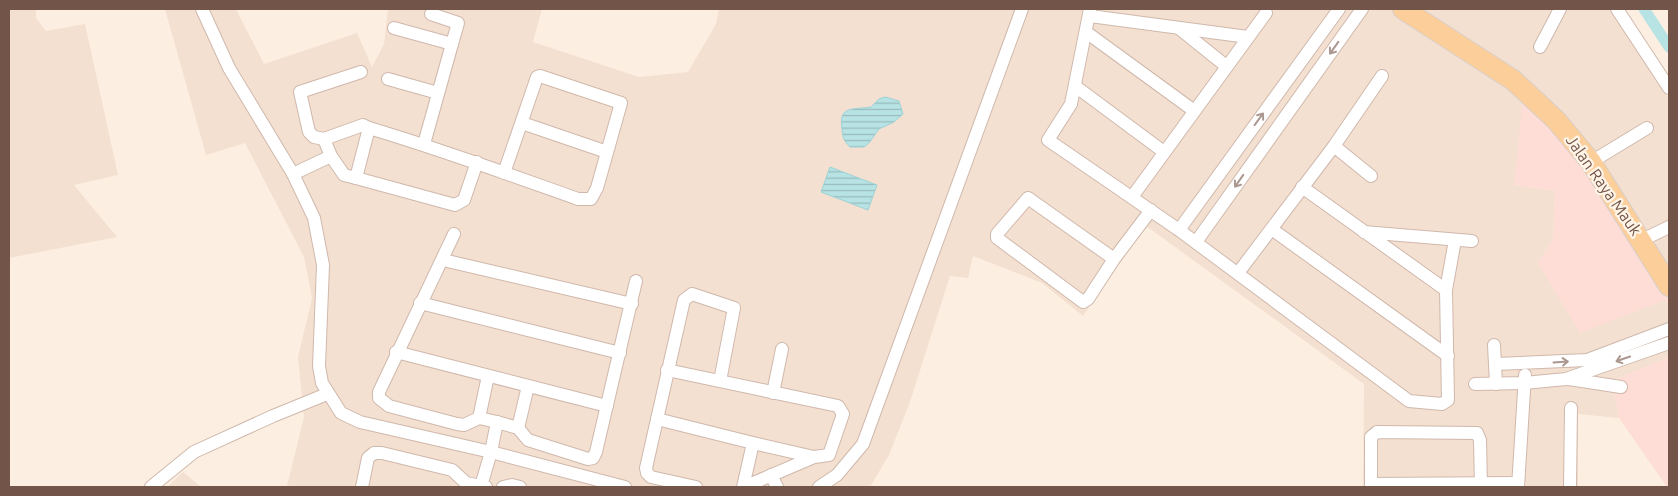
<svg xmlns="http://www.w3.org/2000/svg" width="1678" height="496" font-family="Ubuntu,sans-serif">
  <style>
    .residential { fill: #f4e0d0 }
    .commercial { fill: #fdddd5 }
    .water { fill: url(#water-rules); stroke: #9dd3d7 }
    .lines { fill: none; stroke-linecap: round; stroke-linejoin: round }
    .canal { stroke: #b7e3e5; stroke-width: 11 }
    .minor-casing { stroke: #cfb8ac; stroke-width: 14 }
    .primary-casing { stroke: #d8cfcc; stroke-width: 22 }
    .minor { stroke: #fff; stroke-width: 12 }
    .primary { stroke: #fbce9a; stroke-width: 20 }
    .oneway { stroke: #ab9891 }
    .labels { text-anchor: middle; stroke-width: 4.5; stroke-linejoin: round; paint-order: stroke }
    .street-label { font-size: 16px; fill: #735448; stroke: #fff4e8 }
  </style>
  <defs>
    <pattern id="water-rules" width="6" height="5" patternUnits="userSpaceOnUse" patternTransform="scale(1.25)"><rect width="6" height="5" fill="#b7e3e5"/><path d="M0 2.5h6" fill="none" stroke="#99bbbc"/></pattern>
  </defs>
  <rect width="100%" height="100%" fill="#fcefe2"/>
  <g class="residential">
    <path d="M9,9H36V18L46,31L85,24L118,175L74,185L117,237L9,258Z"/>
    <path d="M165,9H236L264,64L357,33L372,67L384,44L388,9H542L533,42L639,77L688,72L716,24L719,9H1614L1669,98V278L1574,137L1514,185L1555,191L1553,239L1538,263L1665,300L1669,307V357L1612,381L1619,418L1578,414V487H1363L1364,384L1146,226L1083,316L1042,283L973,256L968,278L950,276L910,402L889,455L870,487H293L287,486L304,417L298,357L312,298L304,257L245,143L206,155Z"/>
    <path d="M183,472L201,487H167Z"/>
  </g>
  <g class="commercial">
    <path d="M1524,89L1669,278V307L1665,300L1580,333L1538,263L1553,239L1555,191L1514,185Z"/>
    <path d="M1669,357V487H1667L1619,418L1612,381Z"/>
  </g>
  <g class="water">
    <path d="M885,97L899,101L903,114L894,122L879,129L869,143L864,147H850C843,140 843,138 842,129C838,105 853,110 871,107L879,99Z"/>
    <path d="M830,167L877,185L868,210L821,192Z"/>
  </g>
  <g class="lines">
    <path class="canal" d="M1644,9L1669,47"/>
    <defs>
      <g id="minor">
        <path d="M202,9L229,68L293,174L314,218L323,265L319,366L322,383L341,413L360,422L491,452L625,487"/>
        <path d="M1090,9L1071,104L1048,140L1179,230L1409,401L1442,404L1448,400L1446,290L1455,240"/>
        <path d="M1617,9L1669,88"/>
        <path d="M431,14L458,23L452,44"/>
        <path d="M1090,16L1248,37"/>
        <path d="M394,28L452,44L424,144"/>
        <path d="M1180,29L1226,66"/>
        <path d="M1086,32L1193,110"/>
        <path d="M1540,47L1560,9"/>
        <path d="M388,79L438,93"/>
        <path d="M1075,86L1164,152"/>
        <path d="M522,123L607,152"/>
        <path d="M363,125L369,128L356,178L344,175L331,156L324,139Z"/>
        <path d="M369,128C440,149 508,174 578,199H591L597,188L621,103L540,76L537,77L504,173"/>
        <path d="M324,139L314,137L309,132L300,92L361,72"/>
        <path d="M1334,146L1371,176"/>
        <path d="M1591,162L1647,128"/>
        <path d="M293,174L331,156"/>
        <path d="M356,178L455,205L464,200L477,162"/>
        <path d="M1302,187L1446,290"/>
        <path d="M1132,197L1266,13"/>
        <path d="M1179,230L1339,9"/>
        <path d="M1273,230L1448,356"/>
        <path d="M1364,232L1472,241"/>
        <path d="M454,234L379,392V398L389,406L457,424L464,425L479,418L497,422L518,428L528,440L588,459L593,458L596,452L636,281"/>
        <path d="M1642,240L1669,227"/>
        <path d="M1196,242L1362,9"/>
        <path d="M1114,259L1028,198L997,234V238L1083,302L1088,299L1114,259L1151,210"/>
        <path d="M443,260L632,304"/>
        <path d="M1238,273L1334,146L1382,76"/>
        <path d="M420,303L620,353"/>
        <path d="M1494,345L1496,384"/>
        <path d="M396,352L607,406"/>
        <path d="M1495,364L1587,360L1669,329"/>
        <path d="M667,370L838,406L843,414L829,455L814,457L744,487"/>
        <path d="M1569,379L1621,387"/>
        <path d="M1475,384L1524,383L1566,379L1669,343"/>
        <path d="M773,393L782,349"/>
        <path d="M479,418L488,376"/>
        <path d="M657,419L753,443L743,487"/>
        <path d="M518,428L528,386"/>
        <path d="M753,443L814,457"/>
        <path d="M771,475L777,487"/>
        <path d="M1371,484L1518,483"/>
        <path d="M481,486L491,452L497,422"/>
        <path d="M151,487L194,452L273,416L327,394"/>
        <path d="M362,487L368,458L374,453H382L452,470L466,483L486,487"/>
        <path d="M503,487L512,485L520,487"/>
        <path d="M696,487L651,477L647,473L646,468L684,300L692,294L734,308L720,381"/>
        <path d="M819,487L837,475L863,444L1022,9"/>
        <path d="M1371,487V437L1377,432L1477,433L1480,440L1481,487"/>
        <path d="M1518,487L1525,375"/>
        <path d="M1570,487L1571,408"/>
      </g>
      <path id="primary" d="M1403,9L1513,80L1556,120L1591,162L1669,286"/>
    </defs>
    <use href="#minor" class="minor-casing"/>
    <use href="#primary" class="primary-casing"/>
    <use href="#minor" class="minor"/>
    <use href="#primary" class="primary"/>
  </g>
  <defs><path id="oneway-shaft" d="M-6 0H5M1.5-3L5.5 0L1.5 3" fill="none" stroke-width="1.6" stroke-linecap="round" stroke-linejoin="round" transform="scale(1.25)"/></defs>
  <g class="oneway">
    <use href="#oneway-shaft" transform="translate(1334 48) rotate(125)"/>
    <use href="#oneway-shaft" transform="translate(1259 119) rotate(-54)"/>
    <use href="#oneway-shaft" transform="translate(1239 181) rotate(125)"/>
    <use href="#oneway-shaft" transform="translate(1623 359) rotate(161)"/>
    <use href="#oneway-shaft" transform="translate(1561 362) rotate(-4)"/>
  </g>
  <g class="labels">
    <g class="street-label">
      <text transform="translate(1604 185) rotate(55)" y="6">Jalan Raya Mauk</text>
    </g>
  </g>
  <rect width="1678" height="496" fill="none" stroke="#735448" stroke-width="20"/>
</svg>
